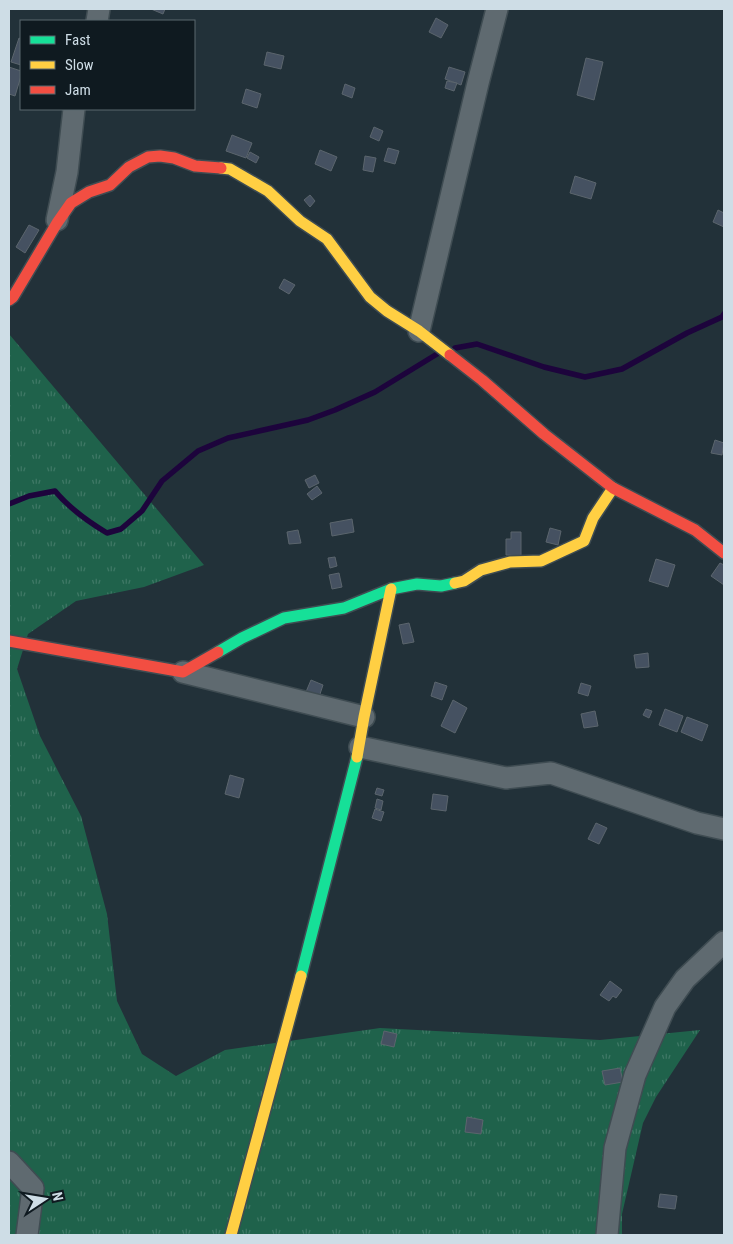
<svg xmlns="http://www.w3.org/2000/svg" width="733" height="1244" font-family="'Roboto Condensed',sans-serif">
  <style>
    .grass { fill: url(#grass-tufts) }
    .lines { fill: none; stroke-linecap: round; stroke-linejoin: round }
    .stream { stroke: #1d043c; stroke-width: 5.5 }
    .building { fill: #455161; stroke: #5b656d }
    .street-casing { stroke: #3f4c52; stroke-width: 24 }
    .fast-casing { stroke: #3f4c52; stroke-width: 14 }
    .slow-casing { stroke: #3f4c52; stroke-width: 14 }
    .jam-casing { stroke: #3f4c52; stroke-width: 14 }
    .street { stroke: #5f6a70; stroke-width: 21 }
    .fast { stroke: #16e098; stroke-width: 11 }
    .slow { stroke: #ffcf43; stroke-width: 11 }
    .jam { stroke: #f24e42; stroke-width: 11 }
  </style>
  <defs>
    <pattern id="grass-tufts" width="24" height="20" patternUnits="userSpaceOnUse" patternTransform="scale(1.25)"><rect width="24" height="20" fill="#1f624b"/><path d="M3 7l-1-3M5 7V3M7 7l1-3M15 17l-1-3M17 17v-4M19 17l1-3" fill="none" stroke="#3e7865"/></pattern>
  </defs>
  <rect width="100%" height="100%" fill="#223139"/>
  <path class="grass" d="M9,334L204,565L144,587L76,601L28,634L17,669L40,736L81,816L107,914L117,1001L142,1054L176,1076L225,1050L380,1028L600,1040L700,1030L656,1097L643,1123L622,1214V1235H9Z"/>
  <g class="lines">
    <g class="stream">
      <path d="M455,348L477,344L544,367L585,377L622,369L687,333L722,317L724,314"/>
      <path d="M9,504L29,496L55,491C70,509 87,521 107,533L121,529L142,511L162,481L198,451L228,438L308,420L335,410L375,392L437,354"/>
    </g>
  </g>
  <g class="building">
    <path d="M151,9H165L163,14Z"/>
    <path d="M436,18L448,25L441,38L429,32Z"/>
    <path d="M19,38L21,39V65L11,62Z"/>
    <path d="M267,52L284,56L281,69L264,65Z"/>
    <path d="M586,58L603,62L594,100L577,95Z"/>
    <path d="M9,67L21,71V76L15,96L9,94Z"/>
    <path d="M449,67L465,72L461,85L445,79Z"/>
    <path d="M447,81L457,83L454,91L445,88Z"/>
    <path d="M345,84L355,88L352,98L342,94Z"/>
    <path d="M246,89L261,94L257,108L242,103Z"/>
    <path d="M374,127L383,131L379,141L370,137Z"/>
    <path d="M232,135L252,143L246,158L226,151Z"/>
    <path d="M388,148L399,151L395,164L384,161Z"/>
    <path d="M320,150L337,157L331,171L315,164Z"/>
    <path d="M250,152L259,157L256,163L247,158Z"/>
    <path d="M365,156L376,158L373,172L363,170Z"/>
    <path d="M575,176L596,183L591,199L570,193Z"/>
    <path d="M310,195L315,201L310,207L304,200Z"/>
    <path d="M718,210L724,213V227L713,222Z"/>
    <path d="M29,225L39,230L25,253L16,247Z"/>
    <path d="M284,279L295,285L289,294L279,288Z"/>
    <path d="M715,440L724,443L722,455L711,453Z"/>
    <path d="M315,475L319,483L309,488L305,480Z"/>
    <path d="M317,486L322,493L312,500L307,494Z"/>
    <path d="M352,519L354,532L332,536L330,523Z"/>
    <path d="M550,528L561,531L558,545L546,542Z"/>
    <path d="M298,530L301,543L289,544L287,532Z"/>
    <path d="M511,532H521V556L506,555V539H511Z"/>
    <path d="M335,557L337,566L330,568L328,558Z"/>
    <path d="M656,559L675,565L668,587L649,581Z"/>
    <path d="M720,563L724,565V585L711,576Z"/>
    <path d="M339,573L342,587L332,589L329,575Z"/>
    <path d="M409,623L414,642L403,644L399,625Z"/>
    <path d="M648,653L649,667L636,668L634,655Z"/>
    <path d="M311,680L323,685L320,694L325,696L321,706L303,699Z"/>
    <path d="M435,682L447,686L442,700L431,696Z"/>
    <path d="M581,683L591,686L588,696L578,693Z"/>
    <path d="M453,700L467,708L455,733L441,726Z"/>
    <path d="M646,709L652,711L649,718L643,715Z"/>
    <path d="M665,709L683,716L677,732L659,725Z"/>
    <path d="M595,711L598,726L584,728L581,714Z"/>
    <path d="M687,717L708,725L702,741L681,732Z"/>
    <path d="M230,775L244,779L239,798L225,794Z"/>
    <path d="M377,788L384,790L382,796L375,794Z"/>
    <path d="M433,794L448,796L446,811L431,809Z"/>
    <path d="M377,799L383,801L381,810L375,808Z"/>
    <path d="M375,809L384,812L381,821L372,818Z"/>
    <path d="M596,823L607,828L599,844L588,839Z"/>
    <path d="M610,981L622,990L616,998L613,996L609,1001L600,995Z"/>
    <path d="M384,1031L397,1034L394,1047L381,1044Z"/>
    <path d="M620,1068L623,1082L605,1085L602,1071Z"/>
    <path d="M467,1117L483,1120L481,1134L465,1132Z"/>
    <path d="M660,1194L677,1196L675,1209L658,1207Z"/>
  </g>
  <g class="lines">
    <defs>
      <g id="street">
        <path d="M97,21L99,9"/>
        <path d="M57,220L67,172L74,109"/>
        <path d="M419,331L478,83L497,9"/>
        <path d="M183,672L364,717"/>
        <path d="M360,747L506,778L551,773L697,823L724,829"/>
        <path d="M9,1162L33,1188L27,1235"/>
        <path d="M607,1235L615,1148L635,1075L665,1007L685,979L724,942"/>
      </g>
      <g id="fast">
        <path d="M218,652L242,638L284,618L344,608L391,589L417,584L441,586L455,583"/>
        <path d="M301,976L357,757"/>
      </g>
      <g id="slow">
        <path d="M221,168L230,169L268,191L300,221L327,239L370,297L387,311L419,331L450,355"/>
        <path d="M455,583L464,581L481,570L510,562L541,561L584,541L593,518L613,488"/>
        <path d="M357,757L364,717L391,589"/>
        <path d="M231,1235L301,976"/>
      </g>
      <g id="jam">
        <path d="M9,300L13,297L57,223L71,203L89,192L110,185L129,167L148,157L160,156L174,158L195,166L221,168"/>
        <path d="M450,355L482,380L544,434L613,488L695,530L724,553"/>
        <path d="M9,641L183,672L218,652"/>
      </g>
    </defs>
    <use href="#street" class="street-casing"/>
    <use href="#fast" class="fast-casing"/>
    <use href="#slow" class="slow-casing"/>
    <use href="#jam" class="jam-casing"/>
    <use href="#street" class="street"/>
    <use href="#fast" class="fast"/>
    <use href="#slow" class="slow"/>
    <use href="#jam" class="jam"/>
  </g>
  <rect width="733" height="1244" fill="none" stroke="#cedde6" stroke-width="20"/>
  <rect x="20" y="20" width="175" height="90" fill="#0f1a20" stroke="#5b686f"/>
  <rect x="30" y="36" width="25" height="8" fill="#16e098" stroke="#5b686f"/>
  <text x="65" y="45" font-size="15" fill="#cedde6">Fast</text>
  <rect x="30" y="61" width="25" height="8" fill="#ffcf43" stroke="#5b686f"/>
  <text x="65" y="70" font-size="15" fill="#cedde6">Slow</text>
  <rect x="30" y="86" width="25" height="8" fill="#f24e42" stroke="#5b686f"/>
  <text x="65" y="95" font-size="15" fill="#cedde6">Jam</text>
  <g transform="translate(45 1199) rotate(78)" stroke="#0f1a20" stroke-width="4" paint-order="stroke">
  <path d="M0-4L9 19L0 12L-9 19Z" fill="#cedde6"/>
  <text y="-8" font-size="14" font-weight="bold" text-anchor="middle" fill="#cedde6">N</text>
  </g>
</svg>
